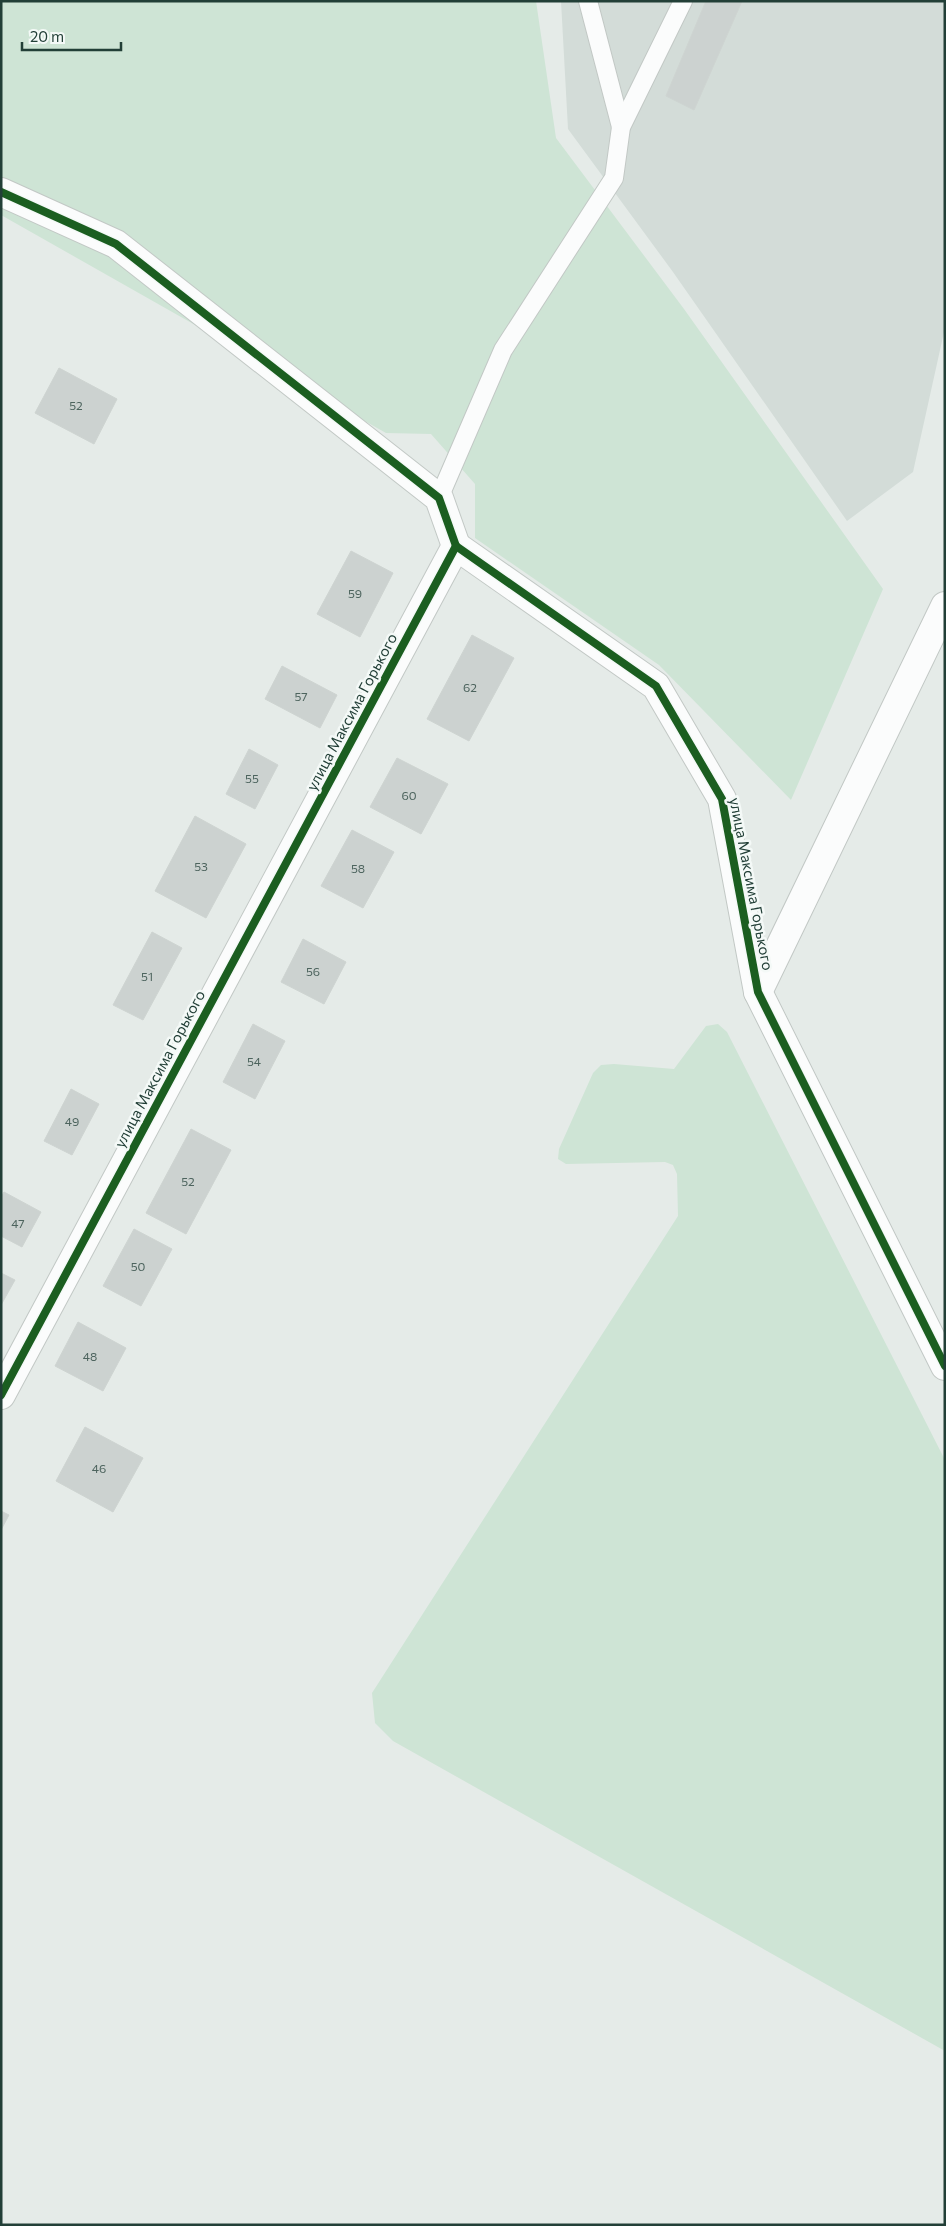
<svg xmlns="http://www.w3.org/2000/svg" width="946" height="2226" font-family="Commissioner,sans-serif">
  <style>
    .built { fill: #d3dcd8 }
    .green { fill: #cee4d5 }
    .building { fill: #ccd2d0; stroke: #ced4d1 }
    .lines { fill: none; stroke-linecap: round; stroke-linejoin: round }
    .service-casing { stroke: #c2c8c5; stroke-width: 20 }
    .minor-casing { stroke: #c2c8c5; stroke-width: 30 }
    .service { stroke: #fbfcfc; stroke-width: 18 }
    .minor { stroke: #fbfcfc; stroke-width: 28 }
    .cycleway-casing { stroke: #f4f9f7; stroke-width: 11 }
    .cycleway { stroke: #1b5e20; stroke-width: 8 }
    .labels { text-anchor: middle; stroke-width: 5; stroke-linejoin: round; paint-order: stroke }
    .number-label { font-size: 12px; fill: #4d645e }
    .street-label { font-size: 15px; fill: #223f37; stroke: #f4f9f7 }
  </style>
  <rect width="100%" height="100%" fill="#e5ebe8"/>
  <path class="built" d="M561,1H945L944,332L913,472L847,521L673,272L568,129Z"/>
  <g class="green">
    <path d="M1,1H536L556,138L684,309L883,589L791,800L659,665L475,538V484L431,434L386,433L1,215Z"/>
    <path d="M718,1024L727,1032L945,1460V2051L393,1741L375,1723L372,1693L678,1216L677,1174L673,1165L665,1162L566,1164L558,1159L559,1149L593,1073L601,1065L614,1064L674,1069L706,1026Z"/>
  </g>
  <g class="building">
    <path d="M706,1H742L694,110L666,96Z"/>
    <path d="M59,368L117,399L94,444L35,413Z"/>
    <path d="M351,551L393,573L360,637L317,614Z"/>
    <path d="M472,635L514,658L469,741L427,719Z"/>
    <path d="M282,666L337,695L320,728L265,699Z"/>
    <path d="M249,749L278,765L255,809L226,794Z"/>
    <path d="M397,758L448,784L421,834L370,807Z"/>
    <path d="M195,816L246,844L206,918L155,891Z"/>
    <path d="M352,830L394,852L363,908L321,886Z"/>
    <path d="M152,932L182,948L143,1020L113,1005Z"/>
    <path d="M303,939L346,962L324,1004L281,982Z"/>
    <path d="M253,1024L285,1041L255,1099L223,1082Z"/>
    <path d="M71,1089L99,1104L72,1155L44,1141Z"/>
    <path d="M191,1129L231,1150L186,1234L146,1213Z"/>
    <path d="M4,1192L41,1212L22,1247L1,1236V1197Z"/>
    <path d="M134,1229L172,1249L141,1306L103,1286Z"/>
    <path d="M1,1273L15,1280L1,1305Z"/>
    <path d="M78,1322L126,1348L103,1391L55,1366Z"/>
    <path d="M85,1427L143,1458L113,1512L56,1481Z"/>
    <path d="M1,1511L9,1515L1,1530Z"/>
  </g>
  <g class="lines">
    <defs>
      <g id="service">
        <path d="M588,1L621,127"/>
        <path d="M439,498L503,350L614,178L621,127L683,1"/>
      </g>
      <g id="minor">
        <path d="M1,192L116,244L439,498L456,546"/>
        <path d="M456,546L656,686L722,799L758,992L945,1366"/>
        <path d="M758,992L945,606"/>
        <path d="M1,1395L456,546"/>
      </g>
    </defs>
    <use href="#service" class="service-casing"/>
    <use href="#minor" class="minor-casing"/>
    <use href="#service" class="service"/>
    <use href="#minor" class="minor"/>
    <defs>
      <g id="cycleway">
        <path d="M1,192L116,244L439,498L456,546"/>
        <path d="M456,546L656,686L722,799L758,992L945,1366"/>
        <path d="M1,1395L456,546"/>
      </g>
    </defs>
    <use href="#cycleway" class="cycleway-casing"/>
    <use href="#cycleway" class="cycleway"/>
  </g>
  <g class="labels">
    <g class="number-label">
      <text x="76" y="410">52</text>
      <text x="355" y="598">59</text>
      <text x="470" y="692">62</text>
      <text x="301" y="701">57</text>
      <text x="252" y="783">55</text>
      <text x="409" y="800">60</text>
      <text x="201" y="871">53</text>
      <text x="358" y="873">58</text>
      <text x="313" y="976">56</text>
      <text x="147" y="981">51</text>
      <text x="254" y="1066">54</text>
      <text x="72" y="1126">49</text>
      <text x="188" y="1186">52</text>
      <text x="18" y="1228">47</text>
      <text x="138" y="1271">50</text>
      <text x="90" y="1361">48</text>
      <text x="99" y="1473">46</text>
    </g>
    <g class="street-label">
      <text transform="translate(352 712) rotate(-62)" y="5">улица Максима Горького</text>
      <text transform="translate(751 884) rotate(79)" y="5">улица Максима Горького</text>
      <text transform="translate(160 1069) rotate(-62)" y="5">улица Максима Горького</text>
    </g>
  </g>
  <rect width="946" height="2226" fill="none" stroke="#223f37" stroke-width="5"/>
  <path d="M22 42v8h99v-8" fill="none" stroke="#223f37" stroke-width="2.5"/>
  <text x="30" y="42" font-size="15" fill="#223f37" stroke="#f4f9f7" stroke-width="4" paint-order="stroke">20 m</text>
</svg>
